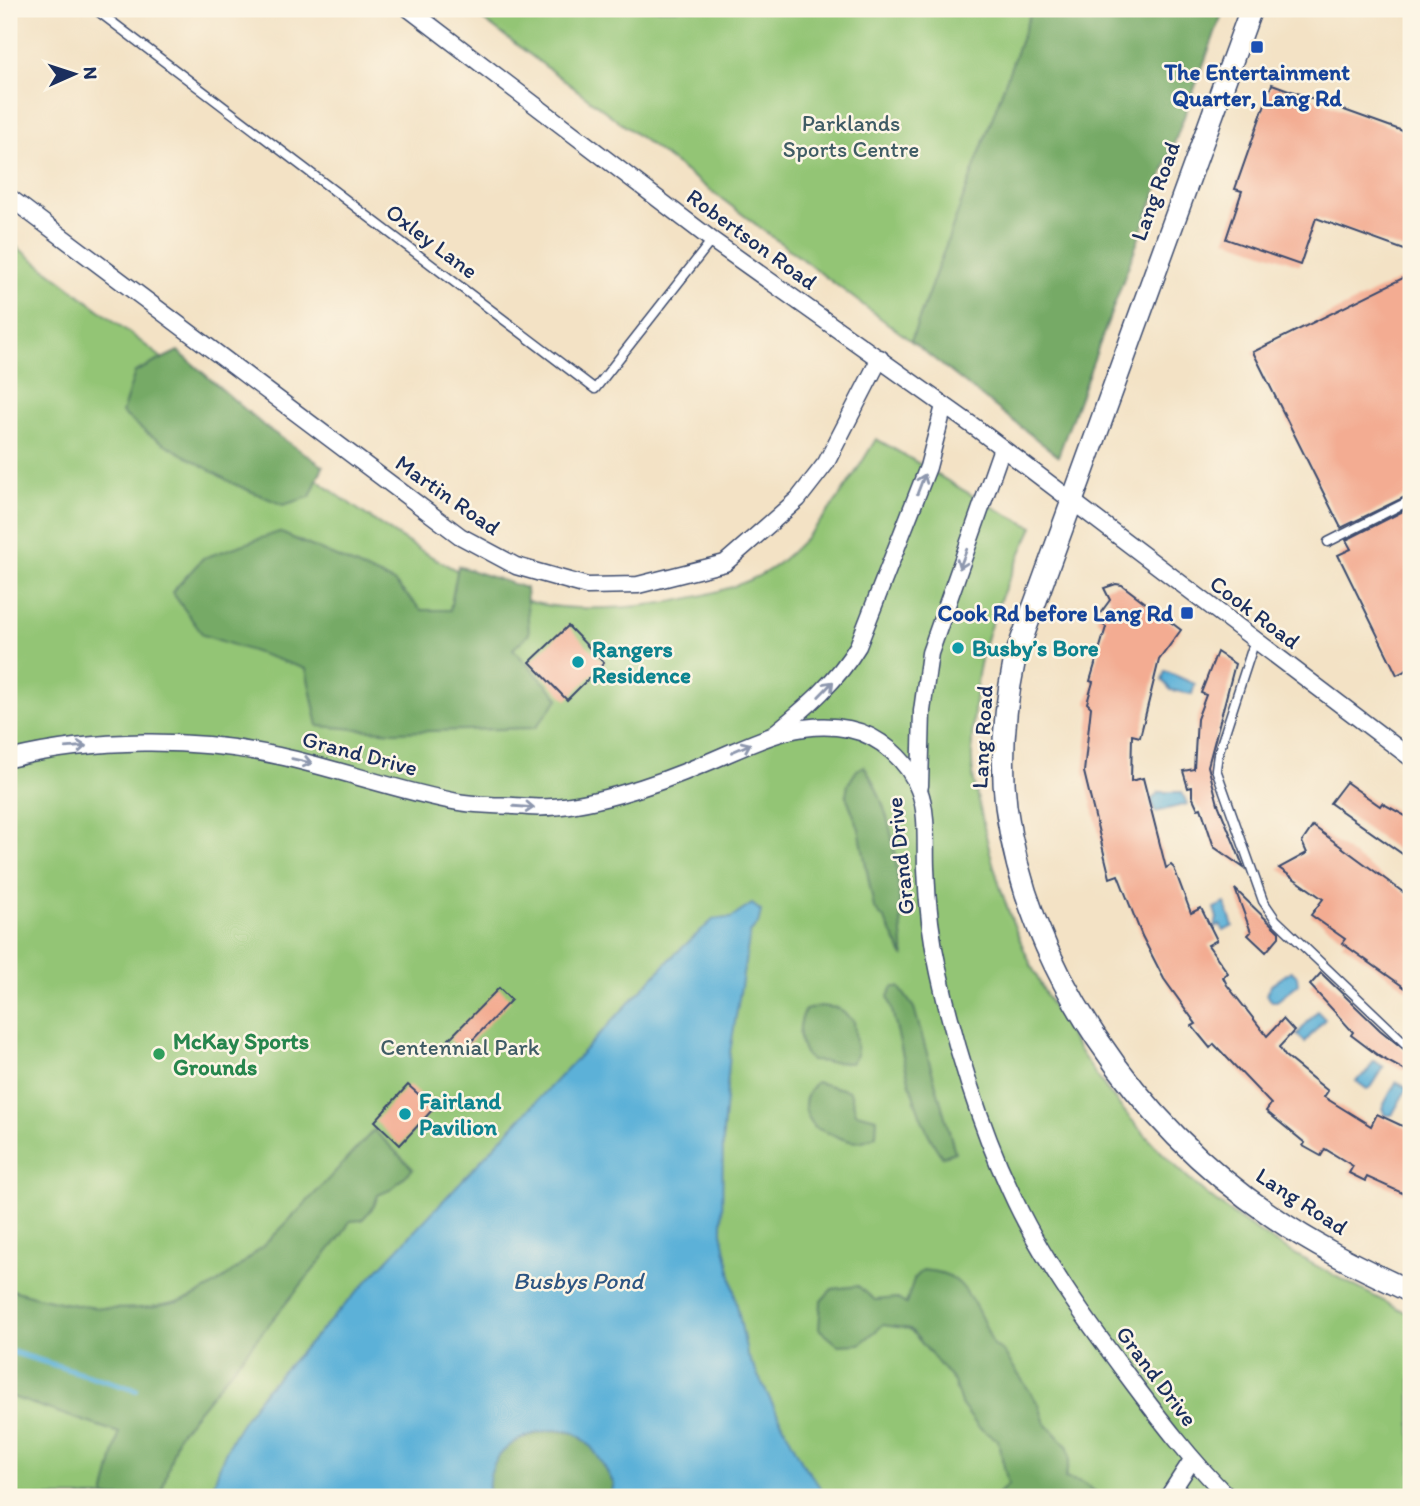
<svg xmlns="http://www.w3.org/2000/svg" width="1420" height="1506" font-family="Itim,sans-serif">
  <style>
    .green { fill: #93c575; stroke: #577a6a; stroke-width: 2 }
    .forest { fill: #76aa66; stroke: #486c62; stroke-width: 2 }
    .water { fill: #5cb1d8; stroke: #3c709b; stroke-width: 2 }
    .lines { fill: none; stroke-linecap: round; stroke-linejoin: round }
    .stream { stroke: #5cb1d8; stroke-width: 6 }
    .building { fill: #f3ac92 }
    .service-casing { stroke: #3b4a6d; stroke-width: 11 }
    .minor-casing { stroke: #3b4a6d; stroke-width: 19 }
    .tertiary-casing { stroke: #3b4a6d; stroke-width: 24 }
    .service { stroke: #fff; stroke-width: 8 }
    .minor { stroke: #fff; stroke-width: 16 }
    .tertiary { stroke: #fff; stroke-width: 21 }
    .oneway { stroke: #8d97ae }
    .transit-dot { fill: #1a4fb4; stroke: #fcf5e5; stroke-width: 2.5 }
    .culture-dot { fill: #0f9aa8; stroke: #fcf5e5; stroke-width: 2.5 }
    .leisure-dot { fill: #2e9e5b; stroke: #fcf5e5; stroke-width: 2.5 }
    .labels { text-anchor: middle; stroke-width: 5; stroke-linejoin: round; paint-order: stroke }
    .transit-label { font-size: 23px; font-weight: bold; fill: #164399; stroke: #fcf5e5 }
    .park-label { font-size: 23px; fill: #3f5c65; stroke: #fcf5e5 }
    .street-label { font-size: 23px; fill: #1b2f5e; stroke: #fcf5e5 }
    .culture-label { font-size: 23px; font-weight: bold; fill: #0d838f; stroke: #fcf5e5; text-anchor: start }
    .leisure-label { font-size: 23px; font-weight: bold; fill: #27864d; stroke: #fcf5e5; text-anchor: start }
    .water-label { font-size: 24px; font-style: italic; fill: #2e5683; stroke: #fcf5e5 }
  </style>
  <rect width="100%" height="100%" fill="#fcf5e5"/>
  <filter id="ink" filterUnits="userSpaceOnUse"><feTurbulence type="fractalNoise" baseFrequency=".0143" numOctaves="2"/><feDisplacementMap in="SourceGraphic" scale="14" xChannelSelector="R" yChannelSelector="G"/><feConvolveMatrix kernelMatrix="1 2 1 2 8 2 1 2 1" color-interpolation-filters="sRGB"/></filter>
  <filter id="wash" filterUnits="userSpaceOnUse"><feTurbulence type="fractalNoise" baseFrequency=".00686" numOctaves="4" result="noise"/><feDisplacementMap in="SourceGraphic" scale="28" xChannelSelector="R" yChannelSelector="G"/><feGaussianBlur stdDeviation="1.57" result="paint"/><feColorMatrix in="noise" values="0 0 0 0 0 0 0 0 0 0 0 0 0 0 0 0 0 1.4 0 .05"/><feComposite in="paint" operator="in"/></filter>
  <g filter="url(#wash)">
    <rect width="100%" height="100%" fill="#f3e2c5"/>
    <g class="green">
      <path d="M469,9H1033L911,341Z"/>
      <path d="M9,241C79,294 149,347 218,402C307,473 420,566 528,601C587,619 730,603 779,563C821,528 848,486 876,439C929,468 978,502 1033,527C1009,579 981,633 976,691C973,717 970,749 973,775C975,792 981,810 984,827C1014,964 1090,1091 1195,1184C1258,1240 1337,1277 1411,1315V1497H9Z"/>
    </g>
    <g class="forest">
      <path d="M1032,9H1224L1058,456L911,341Z"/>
      <path d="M178,351L264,426L323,466L310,497L283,505L234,484L148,434L122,413L135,372Z"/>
      <path d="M279,532L394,582L421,610H450L458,566L526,588L529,634L513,649L559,698L535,728L395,732L318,726L306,669L203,635L172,592L203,558Z"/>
      <path d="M864,766C902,826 897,889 904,957L885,920L874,908L859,829L846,796L848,784L857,770Z"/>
      <path d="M893,987H899L914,1008L955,1152L942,1157C909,1110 904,1050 888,996Z"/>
      <path d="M820,1006L838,1008L854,1021L857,1055L851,1063L811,1061C797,1047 797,1027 805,1010Z"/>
      <path d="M816,1082L850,1091L856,1113L877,1118L876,1135C852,1151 838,1134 814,1128C802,1109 801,1099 816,1082Z"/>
      <path d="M374,1130L413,1169L390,1190L378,1195L374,1206L362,1220L350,1221L342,1235L178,1435L160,1497H104L119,1433L9,1396V1289C65,1306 123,1317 181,1301C240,1285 329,1176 374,1130Z"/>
      <path d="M923,1270C934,1272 945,1272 954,1279C971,1291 986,1326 993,1345L1002,1350L1039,1405L1045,1423L1068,1447L1070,1459L1065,1478L1081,1482L1096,1492L1097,1497H994L1008,1485L998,1440L978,1427L961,1404L954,1382L910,1329L883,1325L860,1344L838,1345L819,1329L821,1301L832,1289L858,1286L875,1300L896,1298L906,1304L914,1279Z"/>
      <path d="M552,1430L576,1433L596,1451L614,1484L610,1497H489C484,1453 514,1437 552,1430Z"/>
    </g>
    <g class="water">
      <path d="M1165,671L1195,684L1192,694L1171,690L1162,680Z"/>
      <path d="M1159,792H1182L1187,804L1155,812L1152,799Z"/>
      <path d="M1225,903L1233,926L1224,931L1220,925L1215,927L1217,918L1214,908Z"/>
      <path d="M752,904L761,911L758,924L750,933L730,1052L723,1133L722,1232L747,1354L802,1462L827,1497H610L614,1484C604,1466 595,1447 578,1435C571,1430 555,1429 546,1431C510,1438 485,1458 489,1497H211C220,1453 238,1425 265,1390L674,955L714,919L731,918Z"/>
      <path d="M1291,971L1297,976L1298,984L1277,1001H1271L1267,994L1270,986Z"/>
      <path d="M1317,1011L1325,1019L1305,1042L1297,1035Z"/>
      <path d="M1374,1061L1384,1067L1372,1086L1367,1089L1356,1081L1367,1072Z"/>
      <path d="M1396,1082L1407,1088L1392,1115H1385L1382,1108Z"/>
    </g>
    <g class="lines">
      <path class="stream" d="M9,1351L136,1390"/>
    </g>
    <g id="blocks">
      <g class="building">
        <path d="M1272,84L1411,134V240L1407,251L1316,218L1300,265L1226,239L1242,191L1235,189Z"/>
        <path d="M1411,274V494L1341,528L1253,352Z"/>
        <path d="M1411,507V668L1397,675L1338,555L1351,549L1346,540Z"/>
        <path d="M1116,584L1122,585L1181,630L1159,660L1140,737L1132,735L1131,781L1143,778L1166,868L1171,865L1174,868L1191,913L1201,908L1217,940L1208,945L1228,973L1223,977L1227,985L1267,1036L1283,1019L1294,1031L1279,1047L1285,1056L1328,1091L1324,1097L1371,1126L1377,1114L1411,1130V1197L1367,1177L1365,1181L1349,1173L1353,1166L1325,1149L1321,1156L1303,1146L1305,1143L1266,1111L1271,1104L1214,1044L1210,1048L1192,1026L1196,1024L1164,979L1142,936L1118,875L1110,878L1084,772L1091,707L1087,703L1093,682L1090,681L1106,627L1096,619L1110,600L1104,588Z"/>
        <path d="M568,626L604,663L567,700L530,662Z"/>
        <path d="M1217,652L1235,664L1208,766L1218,804L1244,868L1214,847L1201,808L1198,809L1192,796V787L1188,788L1183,771L1194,769L1197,719L1206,695L1201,693Z"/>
        <path d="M1346,782L1380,806L1382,803L1411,819V860L1330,803Z"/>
        <path d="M1313,826L1411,898V992L1342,943L1345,939L1311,915L1323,899L1279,868L1307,853L1302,842Z"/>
        <path d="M1235,889L1279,932V937L1266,952L1248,935L1251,932Z"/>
        <path d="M1321,973L1380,1030L1411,1055V1074L1380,1057L1351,1035L1353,1032L1310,985Z"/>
        <path d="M499,988L511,1000L462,1051L449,1039Z"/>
        <path d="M408,1085L434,1108L400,1145L375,1121Z"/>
      </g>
    </g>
  </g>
  <g filter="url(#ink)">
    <use href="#blocks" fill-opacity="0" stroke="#3b4a6d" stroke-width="2"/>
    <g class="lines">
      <defs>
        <g id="service">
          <path d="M95,9L595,389L712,240"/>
          <path d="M1328,542L1411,500"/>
          <path d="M1255,640L1218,754L1216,769L1263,901L1276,920L1411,1049"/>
        </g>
        <g id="minor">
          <path d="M409,9L712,240L976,428L1411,758"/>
          <path d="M9,197L460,536L516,566L587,586L638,585L725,563L798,499L826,463L880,358"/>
          <path d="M776,732C808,706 837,681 858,646L928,467L944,406"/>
          <path d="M9,759C94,738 193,737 279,756C339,769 398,791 458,802C481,806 505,805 528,807C581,811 658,784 706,763C752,744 797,718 849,729C879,735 909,761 919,790C928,812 925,844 926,868C927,904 931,938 939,973C954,1042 980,1126 1010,1190C1040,1257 1084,1317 1127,1375C1159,1418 1190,1459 1228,1497"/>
          <path d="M920,786L922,711L930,653L1002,448"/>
          <path d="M1168,1497L1192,1460"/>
        </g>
        <path id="tertiary" d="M1251,9L1015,658C1005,706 1000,756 1006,806C1028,970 1137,1124 1272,1216C1316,1247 1363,1269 1411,1292"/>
      </defs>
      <use href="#service" class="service-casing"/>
      <use href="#minor" class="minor-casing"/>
      <use href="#tertiary" class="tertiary-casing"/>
      <use href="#service" class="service"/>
      <use href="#minor" class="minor"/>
      <use href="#tertiary" class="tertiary"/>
    </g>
    <defs><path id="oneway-shaft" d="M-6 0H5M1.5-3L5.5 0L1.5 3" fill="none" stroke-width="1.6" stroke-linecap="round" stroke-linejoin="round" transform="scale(1.75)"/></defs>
    <g class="oneway">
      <use href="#oneway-shaft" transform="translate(921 484) rotate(-69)"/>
      <use href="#oneway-shaft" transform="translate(963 559) rotate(111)"/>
      <use href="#oneway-shaft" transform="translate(826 689) rotate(-46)"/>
      <use href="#oneway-shaft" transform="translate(76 747) rotate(-5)"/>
      <use href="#oneway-shaft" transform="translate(741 748) rotate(-24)"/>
      <use href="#oneway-shaft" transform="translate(302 761) rotate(13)"/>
      <use href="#oneway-shaft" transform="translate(524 807) rotate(4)"/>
    </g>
  </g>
  <g class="transit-dot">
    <rect x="1250" y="40" width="14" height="14" rx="3.5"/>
    <rect x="1180" y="606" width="14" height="14" rx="3.5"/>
  </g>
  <g class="culture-dot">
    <circle cx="958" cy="648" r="7"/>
    <circle cx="578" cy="662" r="7"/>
    <circle cx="405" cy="1114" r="7"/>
  </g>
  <circle class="leisure-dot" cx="159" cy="1054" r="7"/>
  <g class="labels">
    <g class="transit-label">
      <text x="1257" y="80">The Entertainment<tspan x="1257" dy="26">Quarter, Lang Rd</tspan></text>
      <text x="1173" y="621" text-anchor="end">Cook Rd before Lang Rd</text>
    </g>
    <g class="park-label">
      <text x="851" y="131">Parklands<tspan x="851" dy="26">Sports Centre</tspan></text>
      <text x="460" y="1055">Centennial Park</text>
    </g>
    <g class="street-label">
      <text transform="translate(1155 191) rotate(-70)" y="8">Lang Road</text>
      <text transform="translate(752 239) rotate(36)" y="8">Robertson Road</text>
      <text transform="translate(432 241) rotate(37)" y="8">Oxley Lane</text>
      <text transform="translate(448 495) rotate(35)" y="8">Martin Road</text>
      <text transform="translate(1255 612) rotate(37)" y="8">Cook Road</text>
      <text transform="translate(982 737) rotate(-87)" y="8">Lang Road</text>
      <text transform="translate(360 753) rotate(15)" y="8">Grand Drive</text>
      <text transform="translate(900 856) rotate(-96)" y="8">Grand Drive</text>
      <text transform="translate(1302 1201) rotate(33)" y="8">Lang Road</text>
      <text transform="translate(1157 1376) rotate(53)" y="8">Grand Drive</text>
    </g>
    <g class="culture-label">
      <text x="972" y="656">Busby’s Bore</text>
      <text x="592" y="657">Rangers<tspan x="592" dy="26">Residence</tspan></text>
      <text x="419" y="1109">Fairland<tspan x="419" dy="26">Pavilion</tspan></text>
    </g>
    <g class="leisure-label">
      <text x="173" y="1049">McKay Sports<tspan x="173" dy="26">Grounds</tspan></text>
    </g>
    <g class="water-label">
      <text x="578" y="1289">Busbys Pond</text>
    </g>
  </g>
  <rect width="1420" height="1506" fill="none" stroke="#fcf5e5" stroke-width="35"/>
  <g transform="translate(74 74) rotate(87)" stroke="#fcf5e5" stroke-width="5" paint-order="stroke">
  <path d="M0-5L12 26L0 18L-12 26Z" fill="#1b2f5e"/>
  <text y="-10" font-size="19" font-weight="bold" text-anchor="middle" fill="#1b2f5e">N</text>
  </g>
</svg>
